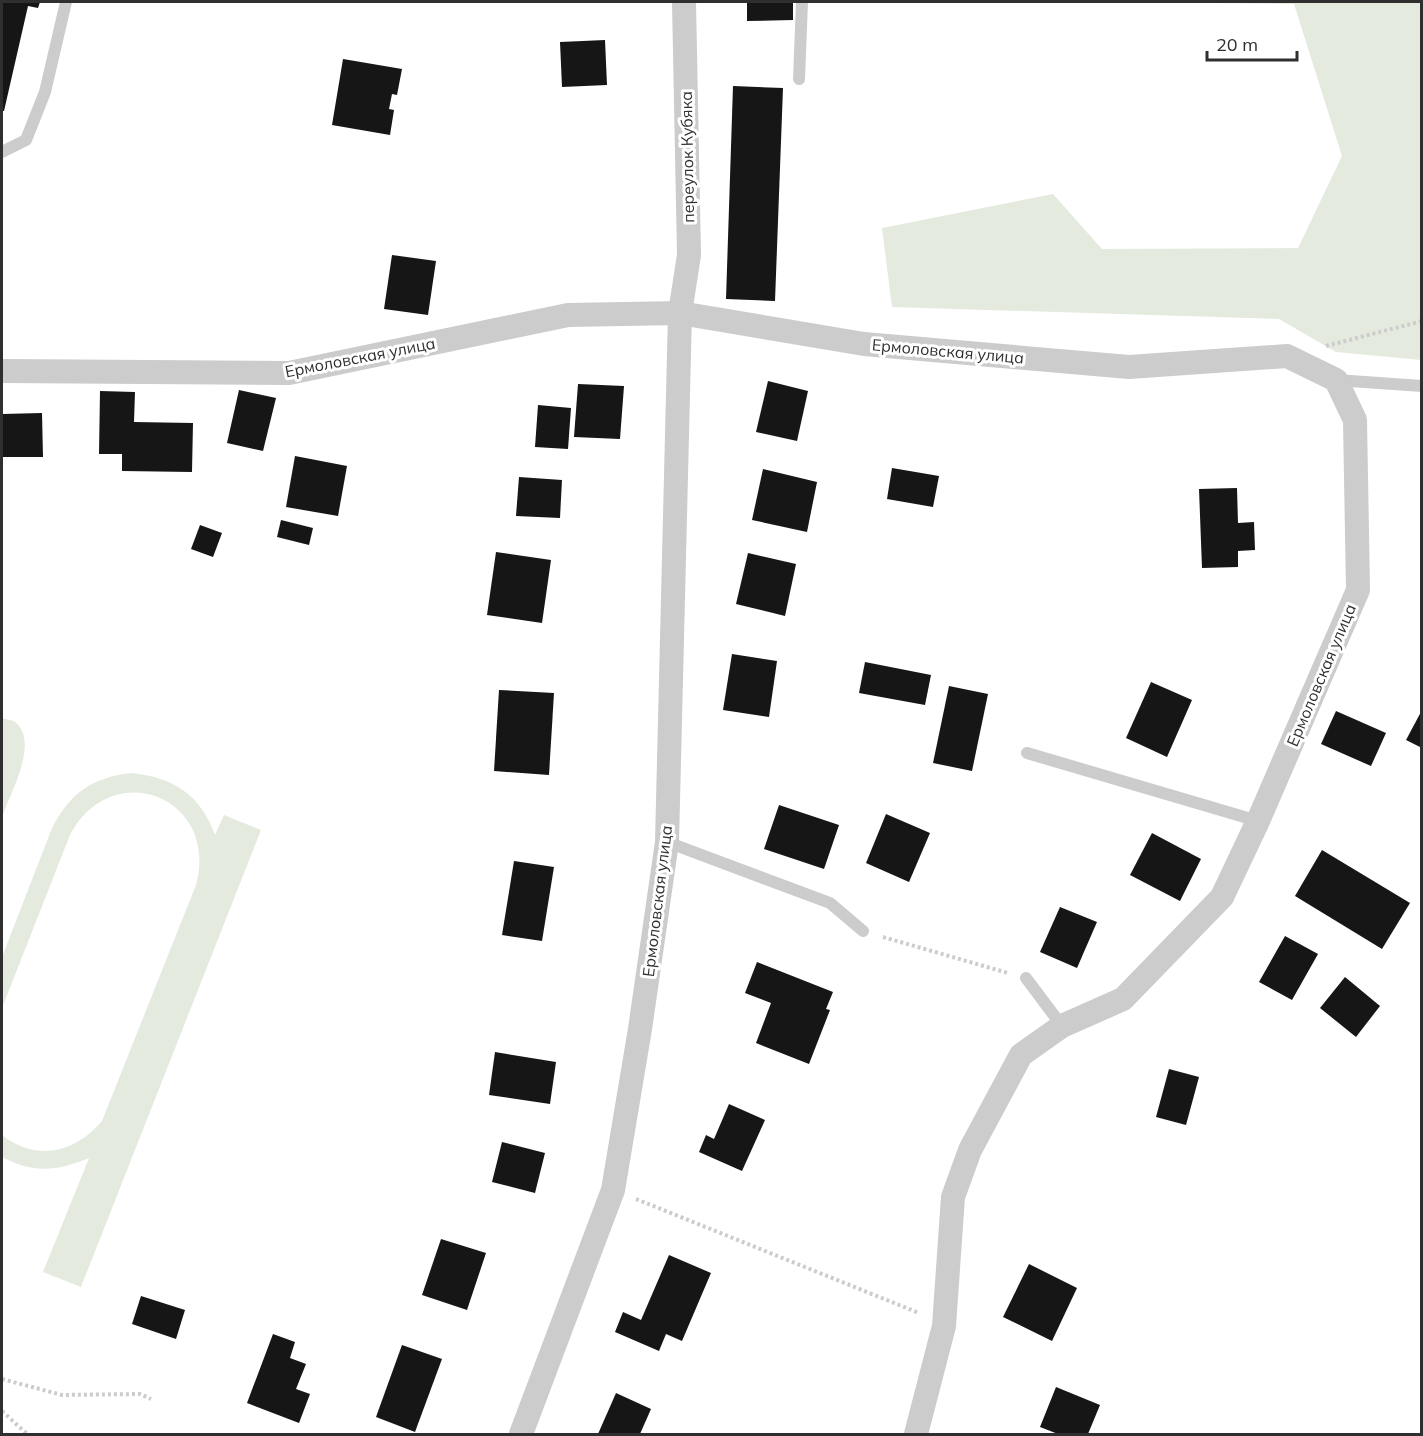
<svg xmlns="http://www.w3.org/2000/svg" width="1423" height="1436" font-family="Mulish,sans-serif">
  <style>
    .green { fill: #e4ebde }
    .building { fill: #161616 }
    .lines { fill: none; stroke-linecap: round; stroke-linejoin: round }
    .path { stroke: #ccc; stroke-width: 4; stroke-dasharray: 3 3; stroke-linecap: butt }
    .service { stroke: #ccc; stroke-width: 12 }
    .minor { stroke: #ccc; stroke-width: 24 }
    .labels { text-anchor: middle; stroke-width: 6; stroke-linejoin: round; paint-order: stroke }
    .street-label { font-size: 16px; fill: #2f2f2f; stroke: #fff }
  </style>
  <rect width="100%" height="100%" fill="#fff"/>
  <g class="green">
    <path d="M1143,2H1421V360L1336,352L1279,319L892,307L882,228L1053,194L1102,249L1298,248L1342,156L1294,4Z"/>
    <path d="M2,718C5,719 12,720 15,722C40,742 10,793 2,817Z"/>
    <path d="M131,773C173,777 201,795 215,835L224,815L261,830L81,1287L43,1272L89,1158C57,1171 34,1174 2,1157V1135C36,1162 75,1153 102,1121L196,885C220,797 112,755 70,835L2,1008V957L52,828C71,792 92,778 131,773Z"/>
  </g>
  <g class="building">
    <path d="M2,2H40L38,8L28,6L4,111H2Z"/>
    <path d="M747,2H793V20L747,21Z"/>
    <path d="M605,40L607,85L562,87L560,42Z"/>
    <path d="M343,59L402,69L397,95L392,94L389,109L394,110L390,135L332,125Z"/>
    <path d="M733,86L783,88L775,301L726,299Z"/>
    <path d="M392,255L436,261L428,315L384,309Z"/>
    <path d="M768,381L808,391L797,441L756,432Z"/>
    <path d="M578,384L624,386L620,439L574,437Z"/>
    <path d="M239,390L276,398L263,451L227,443Z"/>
    <path d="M100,391L135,392L134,422L193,423L192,472L122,471V454H99Z"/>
    <path d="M538,405L571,408L568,449L535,447Z"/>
    <path d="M42,413L43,457H2V414Z"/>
    <path d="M295,456L347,466L338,516L286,507Z"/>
    <path d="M892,468L939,476L933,507L887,499Z"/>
    <path d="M763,469L817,482L807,532L752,520Z"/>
    <path d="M519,477L562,480L560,518L516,516Z"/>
    <path d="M1237,488L1238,523L1254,522L1255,550L1238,551V567L1202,568L1199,489Z"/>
    <path d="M281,520L313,528L309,545L277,537Z"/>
    <path d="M200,525L222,533L213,557L191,549Z"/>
    <path d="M496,552L551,560L542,623L487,615Z"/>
    <path d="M748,553L796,564L785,616L736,604Z"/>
    <path d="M732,654L777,661L769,717L723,710Z"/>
    <path d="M865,662L931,675L925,705L859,693Z"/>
    <path d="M1151,682L1192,700L1167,757L1126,738Z"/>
    <path d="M949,686L988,694L972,771L933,763Z"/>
    <path d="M499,690L554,693L549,775L494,771Z"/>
    <path d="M1422,710V748L1406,740Z"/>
    <path d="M1336,711L1386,733L1371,766L1321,744Z"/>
    <path d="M779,805L839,825L824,869L764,849Z"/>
    <path d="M886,814L930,833L909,882L866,863Z"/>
    <path d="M1152,833L1201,859L1180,901L1130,875Z"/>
    <path d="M1322,850L1410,903L1382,949L1295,896Z"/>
    <path d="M514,861L554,867L542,941L502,935Z"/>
    <path d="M1060,907L1097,922L1077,968L1040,952Z"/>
    <path d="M1285,936L1318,954L1292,1000L1259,982Z"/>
    <path d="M757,962L833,992L826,1009L830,1010L809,1064L756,1043L771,1003L745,993Z"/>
    <path d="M1345,977L1380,1006L1356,1037L1320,1008Z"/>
    <path d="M495,1052L556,1062L550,1104L489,1095Z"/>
    <path d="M1169,1069L1199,1077L1186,1125L1156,1117Z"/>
    <path d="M729,1104L765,1120L742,1171L699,1152L706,1135L714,1139Z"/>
    <path d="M502,1142L545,1153L535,1193L492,1182Z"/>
    <path d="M441,1239L486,1253L467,1310L422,1295Z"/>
    <path d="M669,1255L711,1273L682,1341L666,1334L659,1351L615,1332L623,1312L641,1320Z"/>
    <path d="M1029,1264L1077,1288L1052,1341L1003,1317Z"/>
    <path d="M141,1296L185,1310L176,1339L132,1324Z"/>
    <path d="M273,1334L295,1342L290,1358L306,1364L296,1389L310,1394L299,1423L247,1403Z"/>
    <path d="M402,1345L442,1359L415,1432L376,1417Z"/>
    <path d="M1056,1387L1100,1405L1088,1434H1058L1040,1427Z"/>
    <path d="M616,1393L651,1409L640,1434H598Z"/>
  </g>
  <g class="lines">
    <g class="path">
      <path d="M1326,346L1422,321"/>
      <path d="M883,937L1008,973"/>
      <path d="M636,1199L919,1313"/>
      <path d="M2,1379L62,1395L140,1394L151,1399"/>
      <path d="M2,1411L27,1434"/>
    </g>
    <g class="service">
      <path d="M799,79L802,2"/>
      <path d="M2,152L26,140L45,92L66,2"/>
      <path d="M1336,380L1422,386"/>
      <path d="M1027,753L1258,821"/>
      <path d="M667,842L830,903L863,931"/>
      <path d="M1026,978L1062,1026"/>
    </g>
    <g class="minor">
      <path d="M684,2L689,255L680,313L864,344L1129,367L1287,356L1336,380L1355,420L1358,590L1258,821L1222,897L1123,999L1062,1026L1021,1055L970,1150L953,1197L944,1326L916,1434"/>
      <path d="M2,371L289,373L568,315L680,313L667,842L640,1029L613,1190L521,1434"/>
    </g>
  </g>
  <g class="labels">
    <g class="street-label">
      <text transform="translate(687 157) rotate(-91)" y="6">переулок Кубяка</text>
      <text transform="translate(948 351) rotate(5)" y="6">Ермоловская улица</text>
      <text transform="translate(360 357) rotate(-11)" y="6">Ермоловская улица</text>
      <text transform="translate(1321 675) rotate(-67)" y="6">Ермоловская улица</text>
      <text transform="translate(657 901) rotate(-83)" y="6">Ермоловская улица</text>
    </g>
  </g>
  <rect width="1423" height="1436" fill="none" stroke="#2f2f2f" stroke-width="6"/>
  <path d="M1207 51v9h90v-9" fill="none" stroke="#2f2f2f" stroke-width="3"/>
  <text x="1216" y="51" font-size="18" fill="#2f2f2f" stroke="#ffffff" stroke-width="4.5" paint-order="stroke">20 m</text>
</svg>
